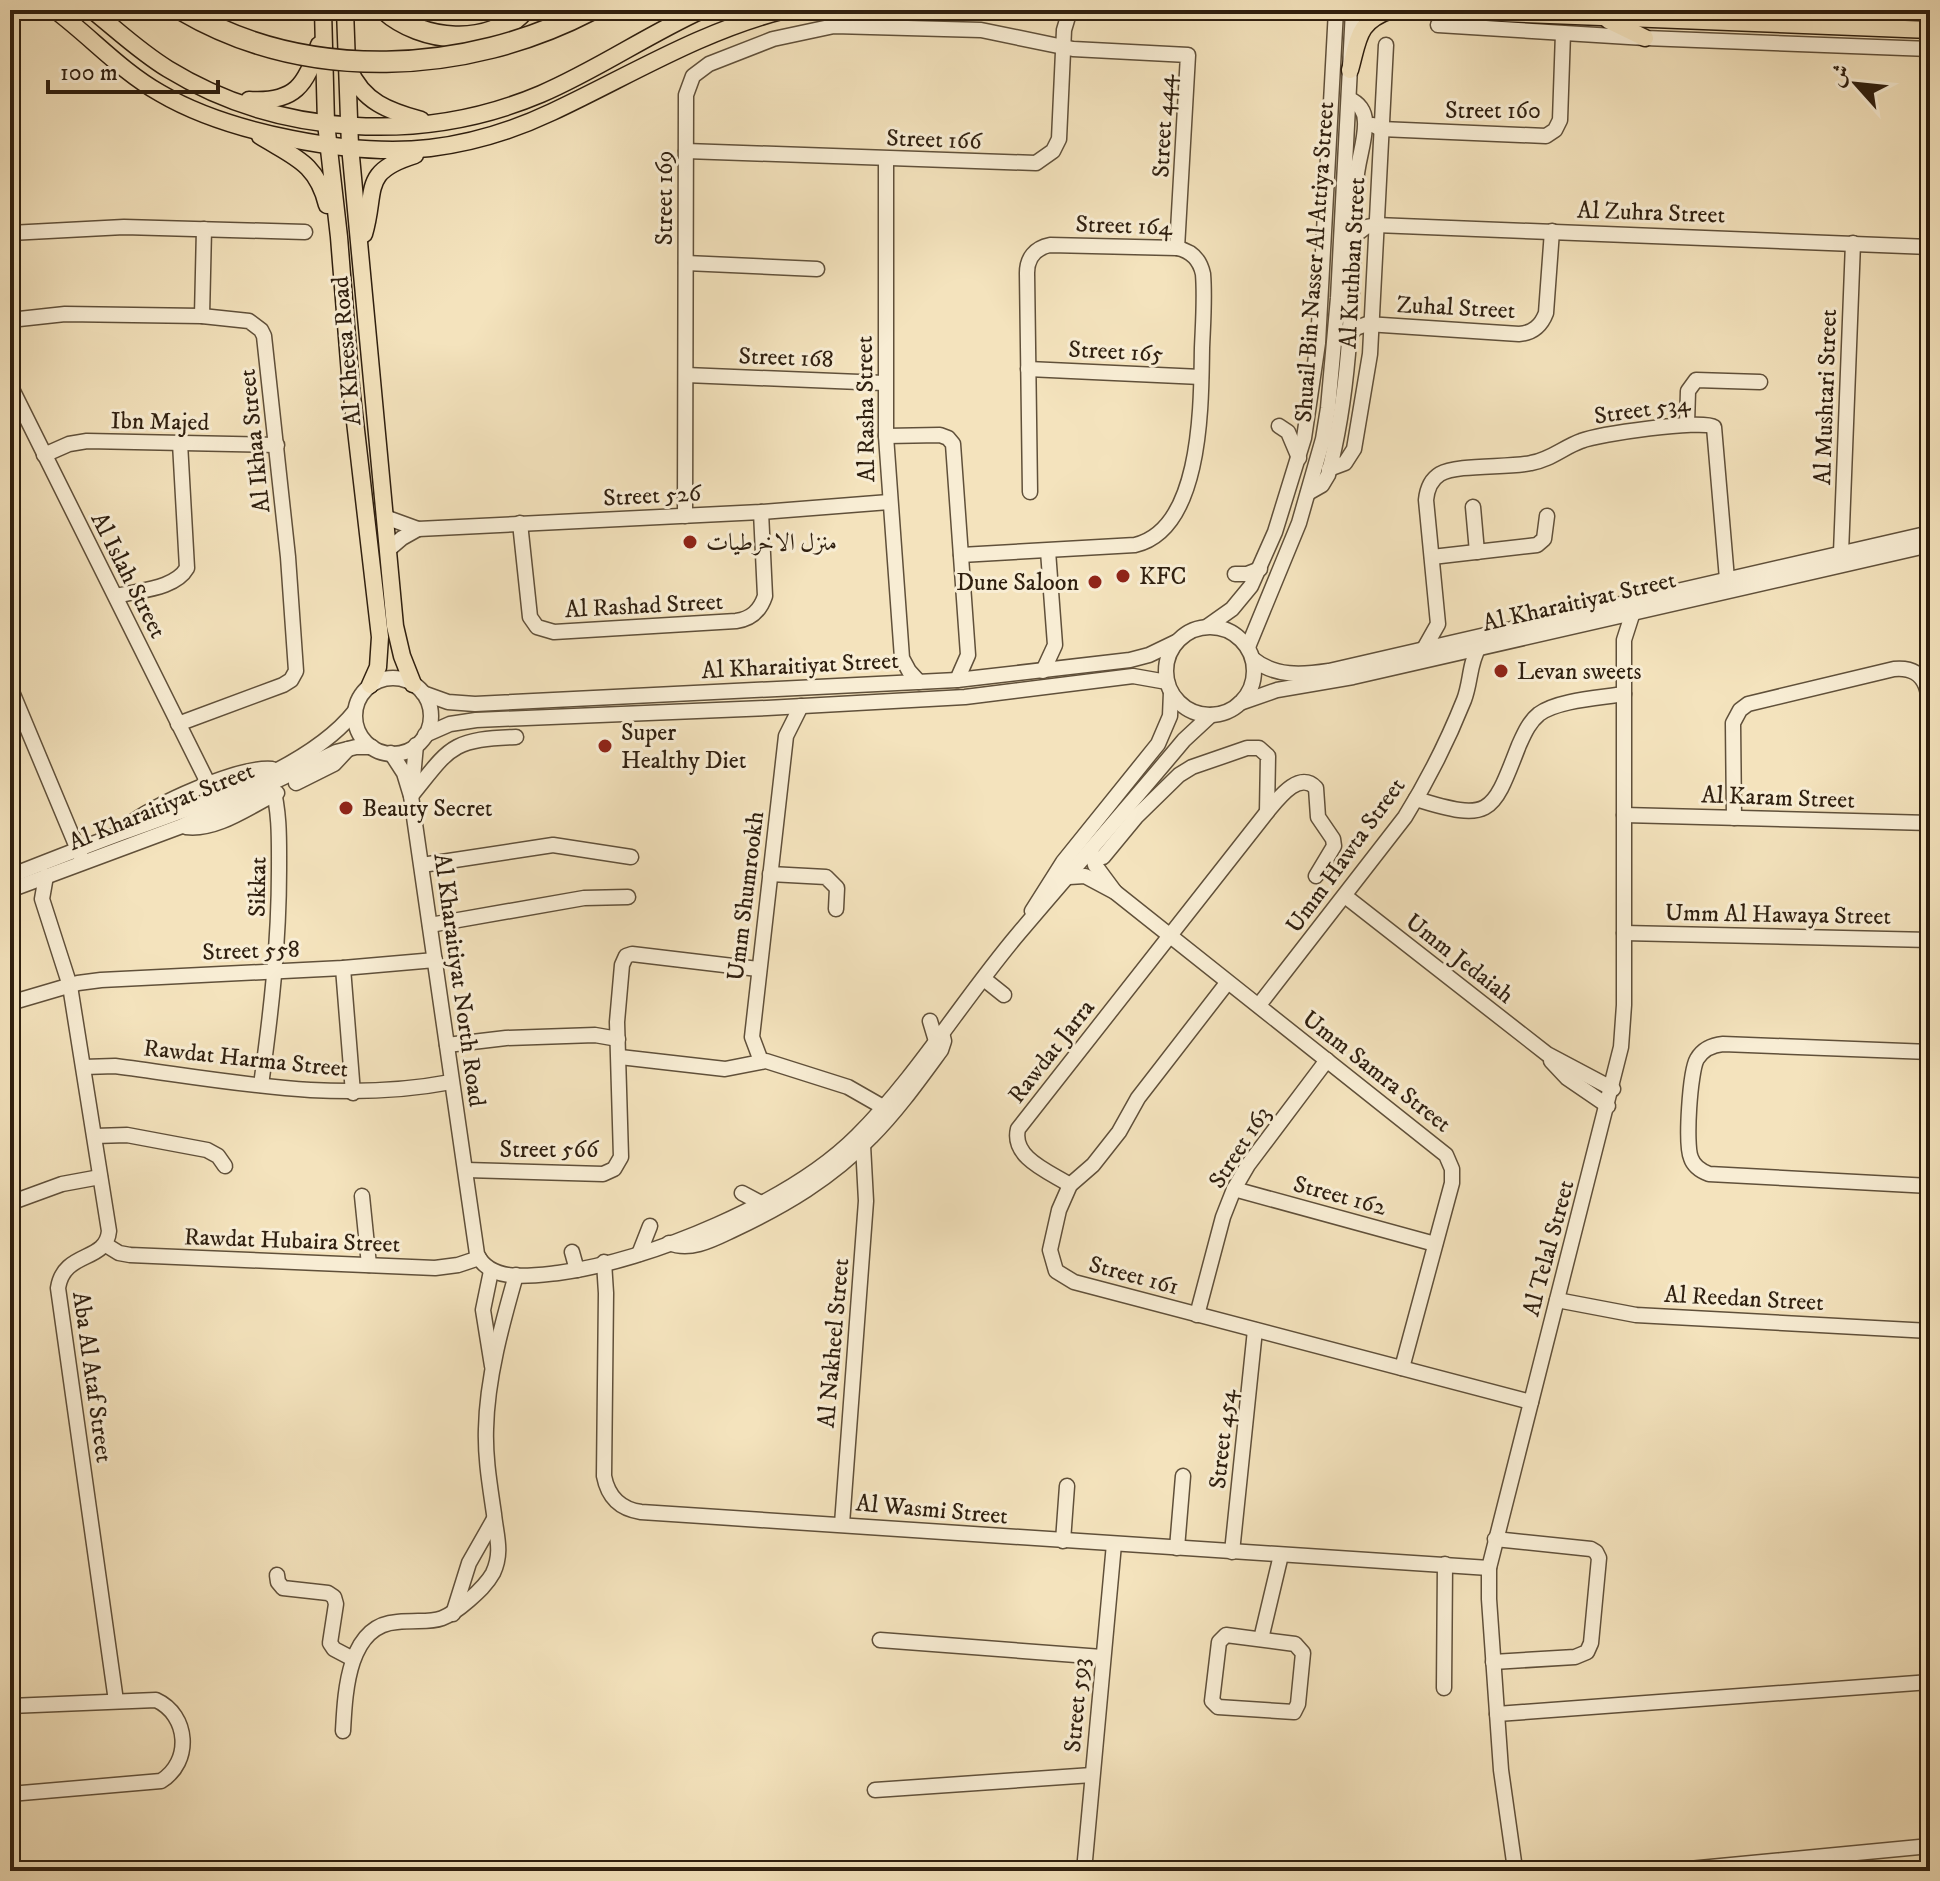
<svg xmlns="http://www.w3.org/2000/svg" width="1940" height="1881" font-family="'IM FELL DW Pica',Amiri,serif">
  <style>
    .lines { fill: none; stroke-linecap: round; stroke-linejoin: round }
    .minor-casing { stroke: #60503a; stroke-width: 17 }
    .major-casing { stroke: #2f1f0f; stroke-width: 19 }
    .highway-casing { stroke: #2f1f0f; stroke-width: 23 }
    .minor { stroke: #f8edd4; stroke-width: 14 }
    .major { stroke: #f4e3bd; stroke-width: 16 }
    .highway { stroke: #f4e3bd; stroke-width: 20 }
    .highway-bridge-casing { stroke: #2f1f0f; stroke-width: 23; stroke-linecap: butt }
    .highway-bridge { stroke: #f4e3bd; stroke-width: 20 }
    .poi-dot { fill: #8f2418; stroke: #f8edd4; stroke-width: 3 }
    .labels { text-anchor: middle; stroke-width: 6; stroke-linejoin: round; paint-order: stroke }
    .street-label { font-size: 24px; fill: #2f1f0f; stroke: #f8edd4 }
    .poi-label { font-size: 24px; fill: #2f1f0f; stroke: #f8edd4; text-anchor: start }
  </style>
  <rect width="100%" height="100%" fill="#f4e3bd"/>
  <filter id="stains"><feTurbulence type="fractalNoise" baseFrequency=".0025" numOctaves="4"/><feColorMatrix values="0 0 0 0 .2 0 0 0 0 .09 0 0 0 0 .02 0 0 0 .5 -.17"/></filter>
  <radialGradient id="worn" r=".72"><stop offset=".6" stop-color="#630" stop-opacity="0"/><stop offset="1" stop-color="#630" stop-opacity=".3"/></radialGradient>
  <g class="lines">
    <defs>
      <g id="minor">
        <path d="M1438,25L1645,38L1930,49"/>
        <path d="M1373,125L1381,129L1546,136L1555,130L1560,120L1563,33"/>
        <path d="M686,151L1036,163L1053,151L1059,139L1064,30L1070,10"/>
        <path d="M886,159V436L902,658L909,671L919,682"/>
        <path d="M10,233L124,227L305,232"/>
        <path d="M1354,236L1366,227L1376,225L1930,247"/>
        <path d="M686,263L817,269"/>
        <path d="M202,316L204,229"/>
        <path d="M10,320L65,314L202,316L249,321L261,330L264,336L288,557L296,671L291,680L283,685L178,724"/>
        <path d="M1348,336L1356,328L1367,324L1519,334C1533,333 1541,326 1546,313L1552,231"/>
        <path d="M1028,369L1201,377"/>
        <path d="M686,375L884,383"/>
        <path d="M10,385L209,785"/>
        <path d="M1687,424L1688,391L1696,380L1760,382"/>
        <path d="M1279,426L1288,432L1299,458"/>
        <path d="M886,436L940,435L948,438L953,444L968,655L957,680"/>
        <path d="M44,455L69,444L87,441L277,445"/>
        <path d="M1329,469L1345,463L1354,449L1370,354L1386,45"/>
        <path d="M1308,493L1322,485L1328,475C1353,381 1352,279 1356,183C1357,162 1366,140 1365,122C1365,111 1359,103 1349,99"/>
        <path d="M1473,507L1477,552"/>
        <path d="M685,516L686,95L693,76L709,64L773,39L834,26L981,30L1073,49L1188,55L1177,248"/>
        <path d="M385,517L418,529L761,512L889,502"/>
        <path d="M520,523L530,617L537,627L554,632L736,621C751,619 760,611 765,596L761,512"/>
        <path d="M388,550L402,538L418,529"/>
        <path d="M1841,553L1853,243"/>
        <path d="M961,555L1135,545C1203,529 1201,402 1202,348C1203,323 1205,298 1203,274C1200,260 1192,251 1177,248L1050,245C1035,248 1027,258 1027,273L1030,492"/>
        <path d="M1432,557L1537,545L1544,539L1547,516"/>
        <path d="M1235,574H1247L1260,569"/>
        <path d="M117,596C139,590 175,589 187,568L180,443"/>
        <path d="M1208,626L1232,609L1251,586L1275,532L1304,438L1318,343L1336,10"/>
        <circle cx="1210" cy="671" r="44"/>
        <path d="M1248,647L1299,523L1323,439L1328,408L1338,298L1353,10"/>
        <path d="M1425,647L1438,624L1426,500C1427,490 1430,480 1440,474C1457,464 1508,468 1531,463C1550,460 1564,447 1581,441C1599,434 1702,419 1714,427L1727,579"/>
        <path d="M1253,659C1275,677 1302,675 1329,671L1930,533"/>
        <path d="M1043,671L1055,645L1048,551"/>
        <circle cx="393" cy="716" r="38"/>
        <path d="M10,687L81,857"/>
        <path d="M423,693L448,702L475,704L957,680L1130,660L1149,655L1176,642"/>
        <path d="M1240,703L1277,690L1353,677L1930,545"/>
        <path d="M425,735L450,724L476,720L767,708L965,697L1133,676L1167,682"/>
        <path d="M391,753L404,773L411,796L477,1254C490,1283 531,1276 558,1273C650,1261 791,1202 857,1136C918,1075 963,999 1019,933C1074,868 1130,805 1184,740L1211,715"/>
        <path d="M296,783L334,764L348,749"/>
        <path d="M412,788L416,745"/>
        <path d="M411,796C450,748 450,739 516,737"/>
        <path d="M1416,799C1491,822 1492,815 1519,745C1524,734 1529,722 1539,714C1558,700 1600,698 1624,694"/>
        <path d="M1624,815L1930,823"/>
        <path d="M1734,818L1733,723L1740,710L1748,704L1894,669C1936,665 1929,709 1930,737"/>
        <path d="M126,827C151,805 240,766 272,769"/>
        <path d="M186,827C217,831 250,806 277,793"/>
        <path d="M1091,850L1095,865L1115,892"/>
        <path d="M1103,857L1136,817L1179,775L1192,767L1247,748H1259L1268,756L1267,812"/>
        <path d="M422,865L553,845L631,857"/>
        <path d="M770,874L826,877L837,888L836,909"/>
        <path d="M10,876C48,861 86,846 124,832C195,806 308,771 355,711"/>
        <path d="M46,876L42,899L70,986L109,1231C106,1263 64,1250 58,1288L116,1701"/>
        <path d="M1069,877L1085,876L1115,892L1446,1155L1452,1169V1183L1402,1368"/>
        <path d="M10,890L182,826L336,752L356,747H372"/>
        <path d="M1345,896L1547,1054L1613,1089"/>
        <path d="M1032,911L1063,862L1158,744L1170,716L1171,692"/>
        <path d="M430,925L584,898L628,897"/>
        <path d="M1624,933L1930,940"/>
        <path d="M343,968L353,1093"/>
        <path d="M984,979L1004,995"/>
        <path d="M1227,983L1138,1098L1119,1132L1093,1165L1070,1185L1059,1210L1050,1250L1056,1271L1074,1282L1531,1402"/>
        <path d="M10,1003L78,983L101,980L343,968L435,960"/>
        <path d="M1259,1005L1405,817C1428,780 1448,740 1464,700C1471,682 1469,664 1479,647"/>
        <path d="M930,1021L936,1041"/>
        <path d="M447,1045L506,1038L595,1035L618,1039"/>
        <path d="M1930,1052L1723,1044C1712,1045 1703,1049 1697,1059C1690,1071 1685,1145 1691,1158C1694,1167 1701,1171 1709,1174L1930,1186"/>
        <path d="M620,1057L725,1069L766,1061L848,1087L883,1107"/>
        <path d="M761,1061L752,1037L786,736L801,706"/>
        <path d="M1551,1061L1567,1078L1608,1106"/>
        <path d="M84,1067L115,1066C230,1081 335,1104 451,1082"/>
        <path d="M261,1085C271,1013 279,943 279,870C279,841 280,813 272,784"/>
        <path d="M95,1136L127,1135L207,1150L218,1156L225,1166"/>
        <path d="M466,1170L603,1174L614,1169L621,1157L617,1022L622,965L626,956L632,954L758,969"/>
        <path d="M1070,1185C1050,1172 1011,1158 1018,1129L1267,812C1278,799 1299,770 1316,788L1318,817L1333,839L1334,846L1316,876"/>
        <path d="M1234,1189L1435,1244"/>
        <path d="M742,1193L761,1203"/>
        <path d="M362,1196L369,1265"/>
        <path d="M10,1203L62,1184L100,1177"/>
        <path d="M669,1243C691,1252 714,1239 733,1230C784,1206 832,1178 871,1137C897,1111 919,1080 941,1050L944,1041L942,1033"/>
        <path d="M106,1245L119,1253L130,1255L435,1268L458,1265L479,1258"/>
        <path d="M572,1252L577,1270"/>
        <path d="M639,1254L650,1226"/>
        <path d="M604,1262L606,1293L604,1476C608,1497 620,1509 641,1512L1489,1568"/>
        <path d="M491,1271L483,1310L492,1366"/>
        <path d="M1557,1300L1636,1315L1930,1331"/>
        <path d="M1197,1315L1223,1217L1234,1189L1248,1165L1327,1060"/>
        <path d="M842,1524L866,1201L863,1145"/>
        <path d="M1063,1541L1067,1486"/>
        <path d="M1177,1548L1183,1476"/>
        <path d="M1232,1552L1255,1330"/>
        <path d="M277,1575L278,1582L283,1588L328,1593L334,1597L336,1604L330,1643L334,1649L353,1659"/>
        <path d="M453,1614L469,1563L494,1519"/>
        <path d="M1226,1635L1295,1644L1303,1653L1298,1704L1294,1712L1218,1707L1212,1701L1219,1642Z"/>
        <path d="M1261,1639L1281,1555"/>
        <path d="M880,1640L1102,1657"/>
        <path d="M1493,1662L1575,1657L1587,1652L1591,1643L1599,1558L1596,1552L1591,1549L1495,1539"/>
        <path d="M1444,1688L1445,1564"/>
        <path d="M10,1706L156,1700C189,1715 192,1762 161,1781L10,1794"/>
        <path d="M1497,1714L1930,1682"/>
        <path d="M343,1731C345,1695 347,1625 397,1622C434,1619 438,1627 469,1600C478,1592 487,1584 493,1573C503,1552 496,1535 494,1514C490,1486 485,1458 486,1429C487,1378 502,1324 516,1275"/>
        <path d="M875,1790L1092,1775"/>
        <path d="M1084,1871L1114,1544"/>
        <path d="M1510,1871L1514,1862L1501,1770L1489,1599V1568L1621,1047L1624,1005V640L1633,612"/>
        <path d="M1668,1871L1930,1846"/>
      </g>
      <g id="major">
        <path d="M55,10C91,37 121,71 160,93C228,133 352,157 430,148C472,143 514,130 552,112C629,76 701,31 785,10"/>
        <path d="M92,10C117,30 140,52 168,69C279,137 423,144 541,94C597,70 647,35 702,10"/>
        <path d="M323,10L326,123L339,237L351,387L380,637L378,667L370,685"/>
        <path d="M345,10L350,146L395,626L402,656L413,684"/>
        <path d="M1426,10L1930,30"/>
        <path d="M1906,10L1930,11"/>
        <path d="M1608,20L1645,38"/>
        <path d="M349,69C363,102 389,111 421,120"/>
        <path d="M1350,70C1359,38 1357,22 1391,10"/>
        <path d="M249,100C295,103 306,85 319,45"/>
        <path d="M260,136C294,157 317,163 327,205"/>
        <path d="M364,234C377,190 360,172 415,155"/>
      </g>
      <path id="highway" d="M385,10C421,42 490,49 524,10"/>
    </defs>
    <use href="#minor" class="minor-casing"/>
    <use href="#major" class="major-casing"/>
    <use href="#highway" class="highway-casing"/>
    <use href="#minor" class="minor"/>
    <use href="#major" class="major"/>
    <use href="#highway" class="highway"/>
    <defs>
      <path id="highway-bridge" d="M182,10C307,83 466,75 591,10"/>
    </defs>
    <use href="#highway-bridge" class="highway-bridge-casing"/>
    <use href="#highway-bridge" class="highway-bridge"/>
  </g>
  <g class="poi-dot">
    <circle cx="690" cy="542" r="8"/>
    <circle cx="1123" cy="576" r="8"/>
    <circle cx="1095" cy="582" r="8"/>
    <circle cx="1501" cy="671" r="8"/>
    <circle cx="605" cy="746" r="8"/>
    <circle cx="346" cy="808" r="8"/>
  </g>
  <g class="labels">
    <g class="street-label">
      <text x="1493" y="118">Street 160</text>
      <text transform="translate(1163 126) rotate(-87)" y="8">Street 444</text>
      <text transform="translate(934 139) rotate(2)" y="8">Street 166</text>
      <text transform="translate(664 198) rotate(-90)" y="8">Street 169</text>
      <text transform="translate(1651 212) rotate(2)" y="8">Al Zuhra Street</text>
      <text transform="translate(1124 225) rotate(2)" y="8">Street 164</text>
      <text transform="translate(1314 262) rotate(-86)" y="8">Shuail Bin Nasser Al Attiya Street</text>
      <text transform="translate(1352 263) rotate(-87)" y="8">Al Kuthban Street</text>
      <text transform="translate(1456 307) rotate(3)" y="8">Zuhal Street</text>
      <text transform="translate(346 351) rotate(-95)" y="8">Al Kheesa Road</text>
      <text transform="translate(1116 351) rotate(3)" y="8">Street 165</text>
      <text transform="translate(786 357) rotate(2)" y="8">Street 168</text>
      <text transform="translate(1825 397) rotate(-88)" y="8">Al Mushtari Street</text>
      <text transform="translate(865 409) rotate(-91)" y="8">Al Rasha Street</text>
      <text transform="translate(1642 409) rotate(-8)" y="8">Street 534</text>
      <text transform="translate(160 421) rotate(1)" y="8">Ibn Majed</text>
      <text transform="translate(254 441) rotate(-96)" y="8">Al Ikhaa Street</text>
      <text transform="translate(652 495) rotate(-3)" y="8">Street 526</text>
      <text transform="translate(129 575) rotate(63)" y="8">Al Islah Street</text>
      <text transform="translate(1579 601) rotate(-13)" y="8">Al Kharaitiyat Street</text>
      <text transform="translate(644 605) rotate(-3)" y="8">Al Rashad Street</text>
      <text transform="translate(800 665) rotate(-3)" y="8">Al Kharaitiyat Street</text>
      <text transform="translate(1778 797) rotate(2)" y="8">Al Karam Street</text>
      <text transform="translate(161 806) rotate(-22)" y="8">Al Kharaitiyat Street</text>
      <text transform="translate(1345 855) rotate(-54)" y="8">Umm Hawta Street</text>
      <text transform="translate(257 887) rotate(-89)" y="8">Sikkat</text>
      <text transform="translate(745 896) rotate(-83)" y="8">Umm Shumrookh</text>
      <text transform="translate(1778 914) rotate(1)" y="8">Umm Al Hawaya Street</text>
      <text transform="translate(251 950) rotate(-2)" y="8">Street 558</text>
      <text transform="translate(1460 958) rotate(38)" y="8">Umm Jedaiah</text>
      <text transform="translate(460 980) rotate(82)" y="8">Al Kharaitiyat North Road</text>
      <text transform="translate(1051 1051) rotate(-52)" y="8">Rawdat Jarra</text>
      <text transform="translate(246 1058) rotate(6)" y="8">Rawdat Harma Street</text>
      <text transform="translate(1377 1071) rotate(38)" y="8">Umm Samra Street</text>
      <text transform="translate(1239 1147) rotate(-57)" y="8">Street 163</text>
      <text x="549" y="1157">Street 566</text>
      <text transform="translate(1340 1195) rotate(15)" y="8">Street 162</text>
      <text transform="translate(292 1240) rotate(2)" y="8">Rawdat Hubaira Street</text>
      <text transform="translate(1548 1248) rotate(-75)" y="8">Al Telal Street</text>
      <text transform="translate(1134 1275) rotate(15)" y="8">Street 161</text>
      <text transform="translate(1744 1298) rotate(3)" y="8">Al Reedan Street</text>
      <text transform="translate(833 1343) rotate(-85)" y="8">Al Nakheel Street</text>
      <text transform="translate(93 1377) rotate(82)" y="8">Aba Al Ataf Street</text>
      <text transform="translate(1222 1439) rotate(-84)" y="8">Street 454</text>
      <text transform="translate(932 1509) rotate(5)" y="8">Al Wasmi Street</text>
      <text transform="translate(1076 1705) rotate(-85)" y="8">Street 593</text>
    </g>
    <g class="poi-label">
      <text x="706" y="550">منزل الاخرطيات</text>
      <text x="1139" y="584">KFC</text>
      <text x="1079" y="590" text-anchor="end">Dune Saloon</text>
      <text x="1517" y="679">Levan sweets</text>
      <text x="621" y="740">Super<tspan x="621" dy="28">Healthy Diet</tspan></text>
      <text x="362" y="816">Beauty Secret</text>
    </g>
  </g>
  <rect width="1940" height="1881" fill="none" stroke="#f4e3bd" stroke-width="40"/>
  <rect x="12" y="12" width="1916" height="1857" fill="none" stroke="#2f1f0f" stroke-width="4"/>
  <rect x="20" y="20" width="1900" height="1841" fill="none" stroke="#2f1f0f" stroke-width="2"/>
  <g transform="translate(1856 84) rotate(297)" stroke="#f8edd4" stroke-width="6" paint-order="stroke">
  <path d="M0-6L14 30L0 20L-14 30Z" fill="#2f1f0f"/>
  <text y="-12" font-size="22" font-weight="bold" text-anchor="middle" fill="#2f1f0f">ش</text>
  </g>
  <path d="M48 80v12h170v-12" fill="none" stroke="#2f1f0f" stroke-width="4"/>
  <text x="60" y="80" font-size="24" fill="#2f1f0f" stroke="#f8edd4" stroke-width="6" paint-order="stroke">100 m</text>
  <rect width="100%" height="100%" filter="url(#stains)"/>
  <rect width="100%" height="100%" fill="url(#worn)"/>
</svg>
